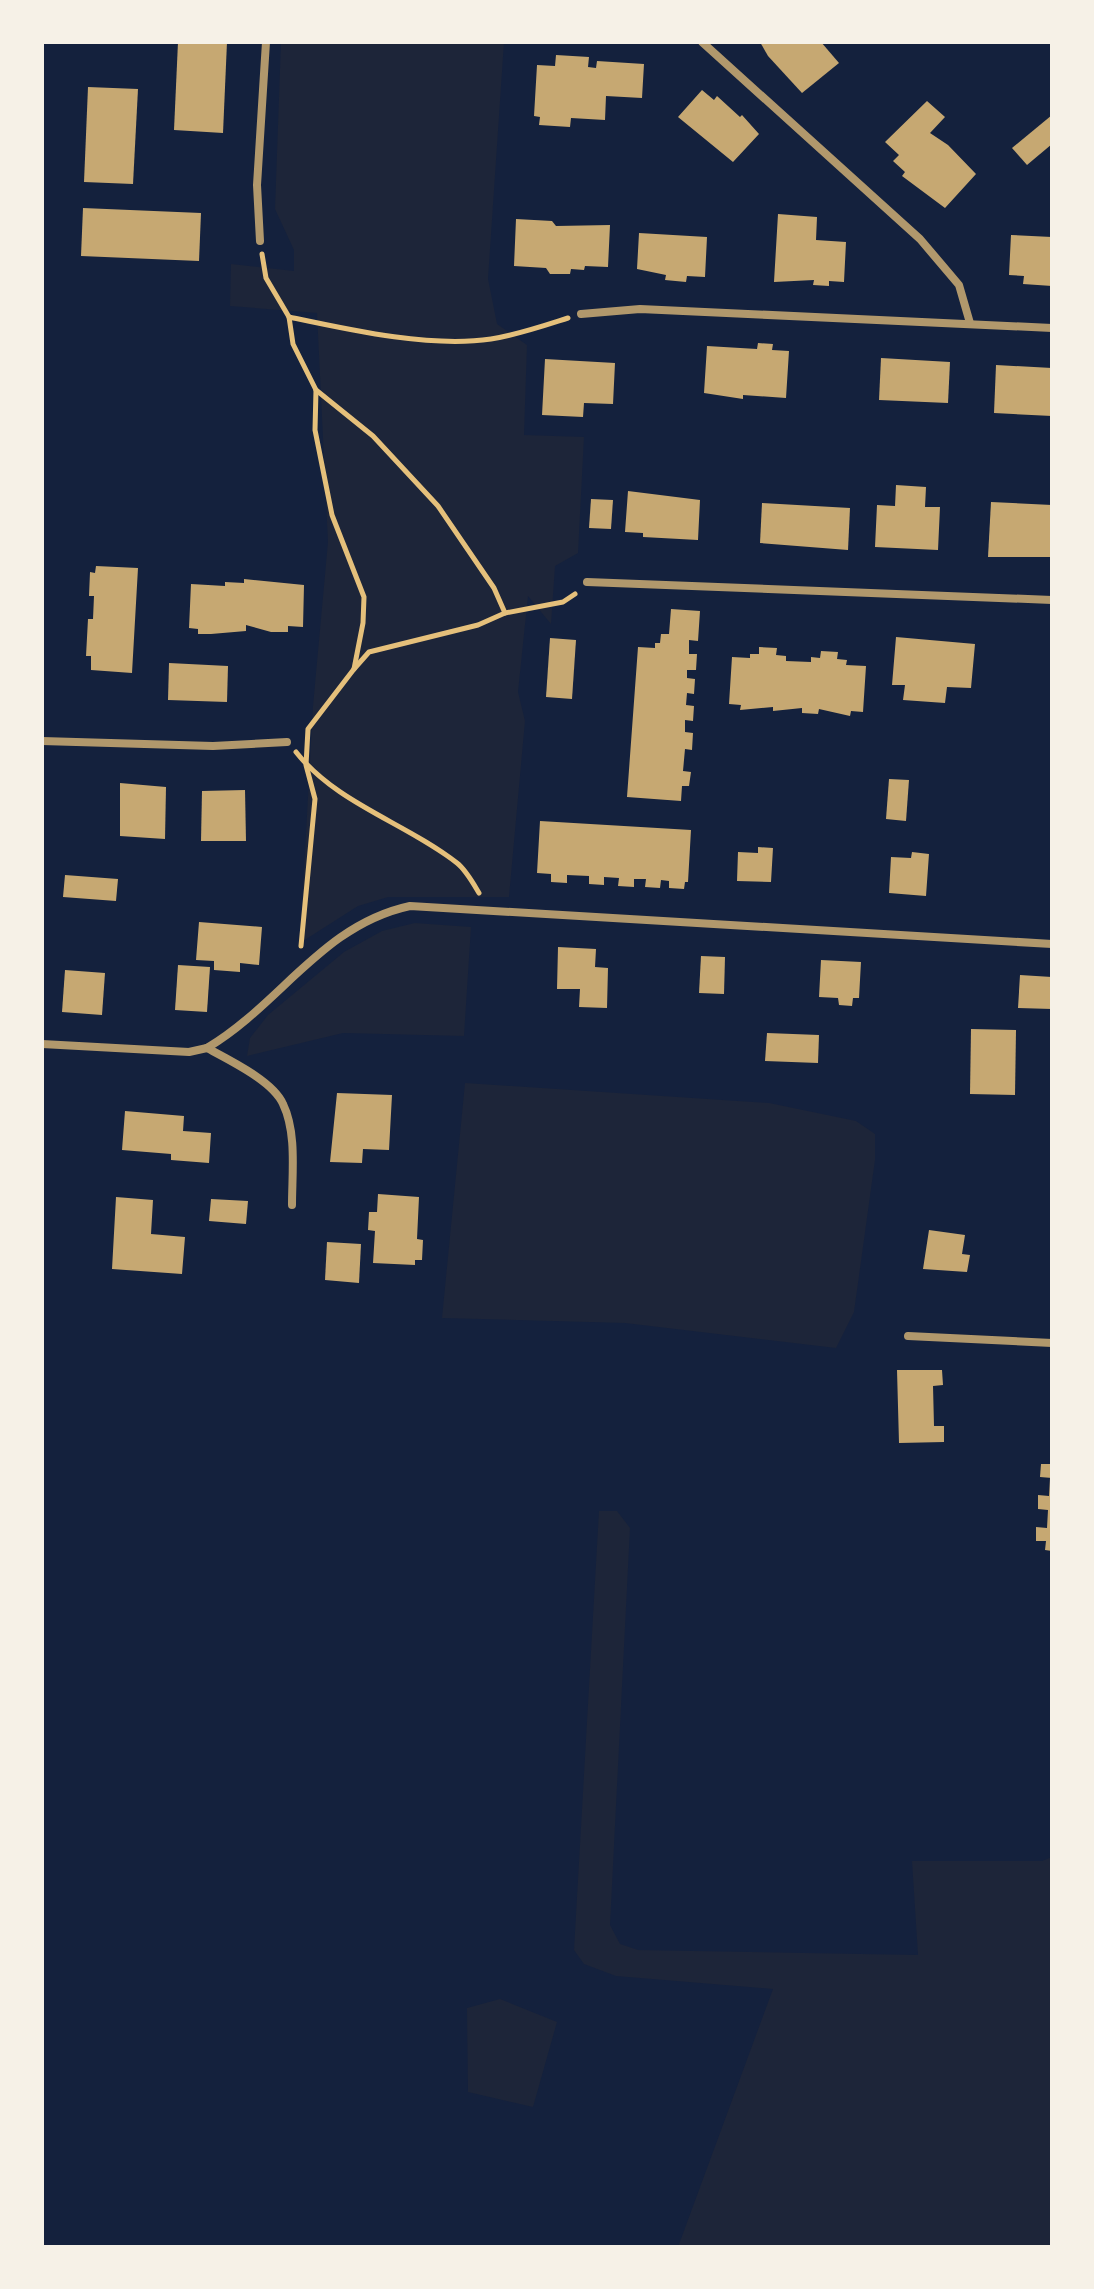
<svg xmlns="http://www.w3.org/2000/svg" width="1094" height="2289" font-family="'Source Sans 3',sans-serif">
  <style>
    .green { fill: #1d2539 }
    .building { fill: #c6a872 }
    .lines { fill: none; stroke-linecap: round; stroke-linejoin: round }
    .path { stroke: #e5c07b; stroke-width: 5 }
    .minor { stroke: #b1986c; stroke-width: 8 }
  </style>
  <rect width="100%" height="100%" fill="#14213d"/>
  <g class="green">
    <path d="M281,42H504L488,279L497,324L527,345L524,435L584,437L578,553L555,566L551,624L528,596L518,692L525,721L509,897H388L358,906L300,943L313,706L328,542L317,313L230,306L231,264L294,271V250L275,209Z"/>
    <path d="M415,923L471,927L464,1036L343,1033L247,1056L250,1038L268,1015L344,952L382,931Z"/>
    <path d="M465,1083L769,1103L856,1121L875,1134V1160L854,1312L836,1348L625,1323L442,1318Z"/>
    <path d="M599,1511H617L630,1528L610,1925L620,1944L638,1950L918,1955L912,1861H1042L1052,1857V2247H678L773,1989L616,1976L584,1964L574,1950Z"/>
    <path d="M500,1999L557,2022L533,2107L468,2092L467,2008Z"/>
  </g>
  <g class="building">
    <path d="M178,42H227L223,133L174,130Z"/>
    <path d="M760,42H821L839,63L802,93L768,56Z"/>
    <path d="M556,55L589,57L588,67L596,68L597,61L644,64L642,98L606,96L605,120L571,118L570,127L539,125L540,117L534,116L537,65L555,66Z"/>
    <path d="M88,87L138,89L133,184L84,182Z"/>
    <path d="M702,90L714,100L717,96L740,117L742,115L759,134L733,162L678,117Z"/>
    <path d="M927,101L945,117L930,133L948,145L976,174L945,208L902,176L905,172L893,161L899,155L885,142Z"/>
    <path d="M1052,115V144L1027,165L1012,148Z"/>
    <path d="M83,208L201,213L199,261L81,256Z"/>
    <path d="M778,214L817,217L816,240L846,242L844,282L829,281V286L813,285L814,280L774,282Z"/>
    <path d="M516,219L552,221L556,226L610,225L608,267L585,266L584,270L571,269L570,274H550L546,268L514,266Z"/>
    <path d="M639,233L707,237L705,277L687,276L686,282L665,280L666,275L637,269Z"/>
    <path d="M1011,235L1052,237V286L1023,284L1024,276L1009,275Z"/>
    <path d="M758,343L773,344L772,350L789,351L786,398L743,395V399L704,393L707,346L757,349Z"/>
    <path d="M881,358L950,362L948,403L879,400Z"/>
    <path d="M545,359L615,363L613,404L584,403L583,417L542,415Z"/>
    <path d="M996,365L1052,368V416L994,413Z"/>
    <path d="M896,485L926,487L925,507H940L938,550L875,547L877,505L895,506Z"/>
    <path d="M628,491L700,500L698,540L643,537V533L625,532Z"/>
    <path d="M591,499L613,500L611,529L589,528Z"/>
    <path d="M991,502L1052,505V557H988Z"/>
    <path d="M762,503L850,508L848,550L760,543Z"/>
    <path d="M96,566L138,568L132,673L91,670V656H86L88,619H93L94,596H89L90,572L95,573Z"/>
    <path d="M244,579L304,585L303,627L288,626V632H271L246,625V631L211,634H198V629L189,628L191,584L225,586V582L244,583Z"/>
    <path d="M671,609L700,611L698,641L689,640V654H697L696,670H687V678L695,679L694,694L687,693L686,705L694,706L693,721L685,720V732L693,733L692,750L685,749L683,771L691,772L689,786H682L681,801L627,797L638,647L655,648V643H660L661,634H669Z"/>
    <path d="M896,637L975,644L971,688L947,687L945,703L903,700L905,685H892Z"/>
    <path d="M550,638L576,640L572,699L546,697Z"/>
    <path d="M759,647L777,648L776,655L786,656V661L811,662V657L820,658L821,651L838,652L837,659L847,660L846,665L866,666L863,712L851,711L850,716L819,709L818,714L802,713V708L773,711V707L740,710L741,705L729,704L732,657L750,658V654H759Z"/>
    <path d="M169,663L228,666L227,702L168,700Z"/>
    <path d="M889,779L909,780L906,821L886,819Z"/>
    <path d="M120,783L166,787L165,839L120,836Z"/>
    <path d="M245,790L246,841H201L202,791Z"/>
    <path d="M540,821L691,830L688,882H685L684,889L669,888V881L661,880L660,888L645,887L646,879H634V887L618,886L619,878L604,877V885L589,884V876L567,875V883L551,882V874L537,873Z"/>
    <path d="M758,847L773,848L771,882L737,881L738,852L758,853Z"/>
    <path d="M912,852L929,854L926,896L889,893L891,857L911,858Z"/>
    <path d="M65,875L118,879L116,901L63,897Z"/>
    <path d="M199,922L262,927L259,965L240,963V972L214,970V961L196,960Z"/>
    <path d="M558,947L596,949L595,967L608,968L607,1008L579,1007L580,989H557Z"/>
    <path d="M701,956L725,957L724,994L699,993Z"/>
    <path d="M821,960L861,962L859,998H853L852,1006L839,1005L838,998L819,997Z"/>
    <path d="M178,965L210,967L207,1012L175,1010Z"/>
    <path d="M65,970L105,973L102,1015L62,1012Z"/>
    <path d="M1020,975L1052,977V1009L1018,1008Z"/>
    <path d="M971,1029L1016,1030L1015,1095L970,1094Z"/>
    <path d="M767,1033L819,1035L818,1063L765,1061Z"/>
    <path d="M337,1093L392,1095L389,1150L363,1149L362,1163L330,1162Z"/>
    <path d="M125,1111L184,1116L183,1131L211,1133L209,1163L171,1160V1154L122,1150Z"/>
    <path d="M378,1194L419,1197L417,1239L423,1240L422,1260H415V1265L373,1263L375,1231L368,1230L369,1212H377Z"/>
    <path d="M116,1197L153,1200L151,1234L185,1237L182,1274L112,1269Z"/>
    <path d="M211,1199L248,1201L246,1224L209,1221Z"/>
    <path d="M929,1230L965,1235L962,1254L970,1255L967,1272L923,1269Z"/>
    <path d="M327,1242L361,1244L359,1283L325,1280Z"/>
    <path d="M897,1370H942L943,1385L933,1386L934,1426H944V1442L899,1443Z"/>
    <path d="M1041,1464H1052V1478L1040,1477Z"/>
    <path d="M1050,1478L1052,1479V1551L1045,1550L1046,1541H1036V1527L1047,1528L1048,1510L1038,1509V1495L1049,1496Z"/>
  </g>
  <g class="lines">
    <g class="path">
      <path d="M262,254L266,278L289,317L293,344L316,390L315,430L332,515L364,597L363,623L354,669L308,729L306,765L315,799L301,946"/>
      <path d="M289,317C350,330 430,348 491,339C517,335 543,326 568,318"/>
      <path d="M316,390L373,436L438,506L494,588L505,613"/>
      <path d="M354,669L369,652L478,625L505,613L563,602L575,594"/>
      <path d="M296,752C337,804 406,823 457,863C466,870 473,883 479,893"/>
    </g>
    <g class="minor">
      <path d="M702,42L920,239L959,285L970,323"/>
      <path d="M260,241L257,185L266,42"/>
      <path d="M581,314L640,309L1052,328"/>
      <path d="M587,582L1052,600"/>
      <path d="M42,741L213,746L287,742"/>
      <path d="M42,1044L189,1052L207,1048C281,1004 322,925 410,906L1052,944"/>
      <path d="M207,1048C229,1060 273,1081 283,1104C297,1133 292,1173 292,1205"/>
      <path d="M908,1336L1052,1343"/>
    </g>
  </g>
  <rect width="1094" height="2289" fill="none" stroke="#f6f1e7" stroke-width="88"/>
</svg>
